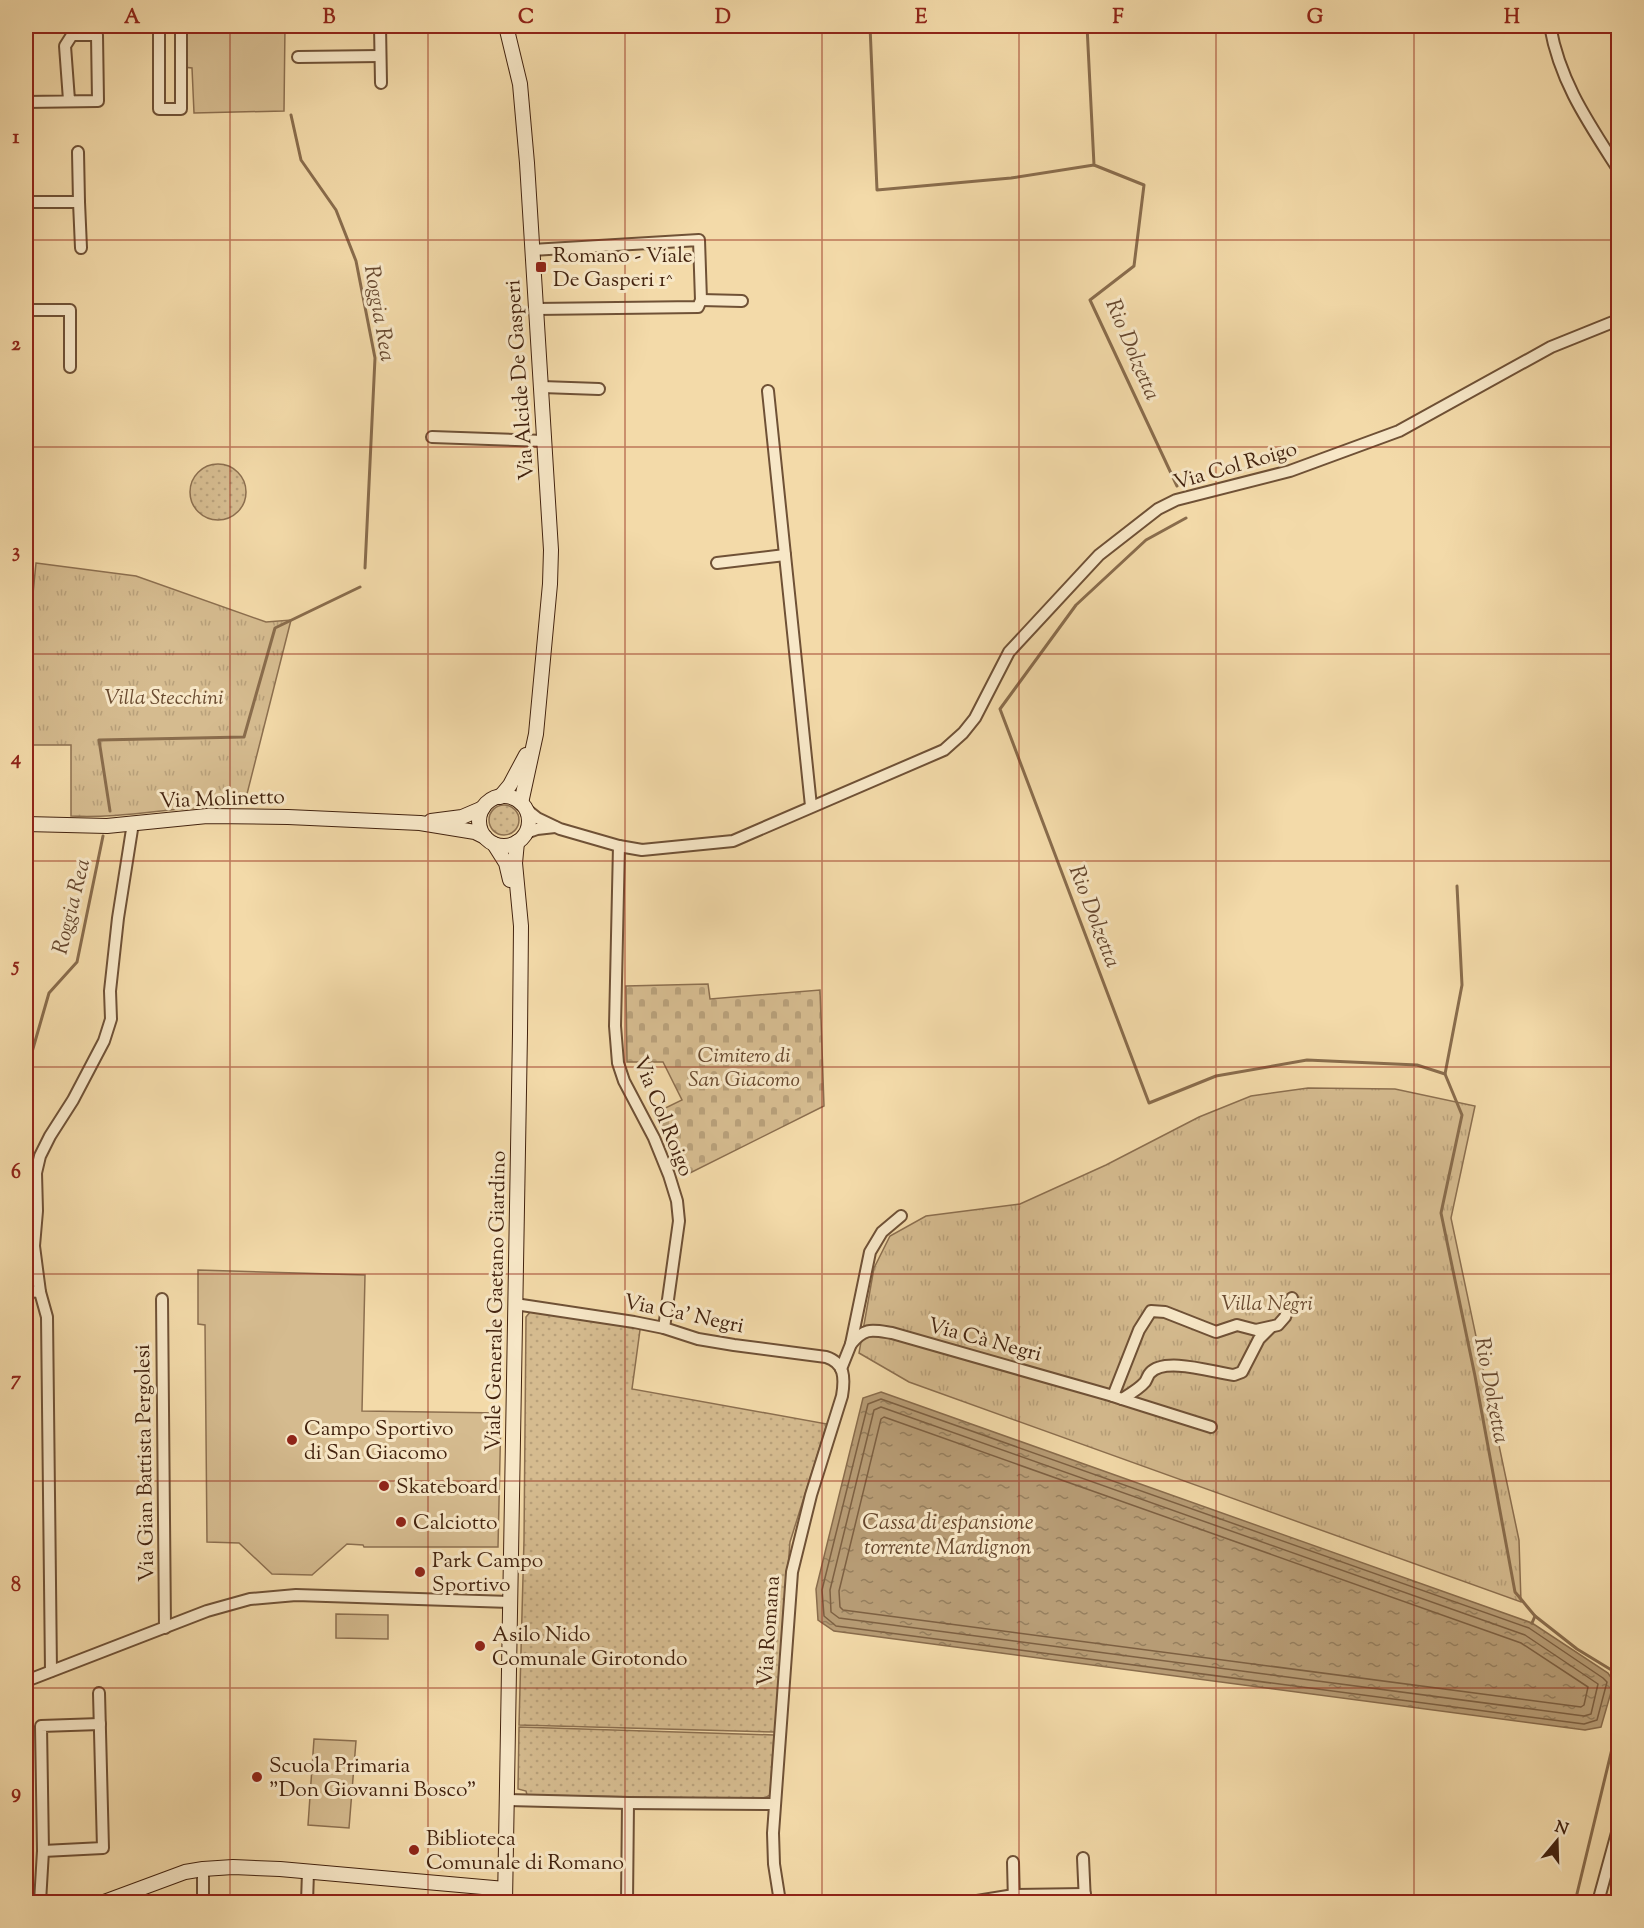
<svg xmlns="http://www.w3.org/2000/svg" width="1644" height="1928" font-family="'Sorts Mill Goudy',serif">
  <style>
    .grass { fill: url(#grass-dots); stroke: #8c6f4f; stroke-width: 1.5 }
    .cemetery { fill: url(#cemetery-stones); stroke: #8c6f4f; stroke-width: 1.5 }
    .park { fill: url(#park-tufts); stroke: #8c6f4f; stroke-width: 1.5 }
    .pitch { fill: #d5bb8f; stroke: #8c6f4f; stroke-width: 1.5 }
    .water { fill: url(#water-ripples); stroke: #896c4c; stroke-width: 1.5 }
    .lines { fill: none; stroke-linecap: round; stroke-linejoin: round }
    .shore { stroke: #7d6042; stroke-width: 1.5 }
    .stream { stroke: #896c4c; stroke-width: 3 }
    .street-casing { stroke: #6f5136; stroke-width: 14 }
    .secondary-casing { stroke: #43230f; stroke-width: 16 }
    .street { stroke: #f7e7c7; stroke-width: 10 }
    .secondary { stroke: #f7e7c7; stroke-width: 14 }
    .grid { fill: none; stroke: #8f2418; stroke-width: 1.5; stroke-opacity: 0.55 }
    .poi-dot { fill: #8f2418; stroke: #f7e7c7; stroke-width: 2 }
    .labels { text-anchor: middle; stroke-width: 6; stroke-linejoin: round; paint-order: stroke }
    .poi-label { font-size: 21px; fill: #43230f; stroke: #f7e7c7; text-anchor: start }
    .street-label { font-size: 21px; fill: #43230f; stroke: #f7e7c7 }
    .park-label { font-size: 21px; font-style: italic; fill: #68492f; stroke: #f7e7c7 }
    .water-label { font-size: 22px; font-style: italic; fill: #66472e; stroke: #f7e7c7 }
    .neatline { fill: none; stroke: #8f2418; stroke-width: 2 }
    .grid-label { font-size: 20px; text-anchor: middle; font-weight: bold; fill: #8f2418 }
  </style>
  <defs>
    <pattern id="grass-dots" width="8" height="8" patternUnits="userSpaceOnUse" patternTransform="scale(1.5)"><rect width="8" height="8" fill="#d5bb8f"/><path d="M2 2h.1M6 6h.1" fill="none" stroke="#b8a07a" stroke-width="1.8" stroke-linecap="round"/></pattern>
    <pattern id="cemetery-stones" width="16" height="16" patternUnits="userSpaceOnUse" patternTransform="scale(1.5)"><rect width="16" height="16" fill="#d5bb8f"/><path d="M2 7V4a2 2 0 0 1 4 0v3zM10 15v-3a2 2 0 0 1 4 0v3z" fill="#b8a07a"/></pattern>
    <pattern id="park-tufts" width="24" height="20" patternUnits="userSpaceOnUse" patternTransform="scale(1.5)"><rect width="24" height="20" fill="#d5bb8f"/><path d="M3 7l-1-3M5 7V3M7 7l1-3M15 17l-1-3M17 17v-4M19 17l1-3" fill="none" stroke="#b8a07a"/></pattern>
    <pattern id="water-ripples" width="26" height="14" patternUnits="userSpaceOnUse" patternTransform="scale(1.5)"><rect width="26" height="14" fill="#b79c75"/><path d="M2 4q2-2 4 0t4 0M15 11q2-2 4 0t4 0" fill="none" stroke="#967f5e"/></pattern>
  </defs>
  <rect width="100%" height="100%" fill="#f3daa9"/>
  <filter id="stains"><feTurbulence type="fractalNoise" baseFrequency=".00333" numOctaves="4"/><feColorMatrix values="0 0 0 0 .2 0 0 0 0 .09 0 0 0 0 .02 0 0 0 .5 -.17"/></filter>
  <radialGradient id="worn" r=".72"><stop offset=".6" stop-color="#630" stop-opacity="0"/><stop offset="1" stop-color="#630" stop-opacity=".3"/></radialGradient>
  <g class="grass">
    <circle cx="218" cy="492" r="28"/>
    <circle cx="504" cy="820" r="15"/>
    <path d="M530,1312L638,1327L640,1330L632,1389L827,1424L790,1542L775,1732L519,1725L524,1540L526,1317Z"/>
    <path d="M519,1727L774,1735L770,1795L763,1799L527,1795L526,1791L518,1789Z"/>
  </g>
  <path class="cemetery" d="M708,984L710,999L820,990L824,1106L690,1173L655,1113L682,1100L663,1062H627L626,986Z"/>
  <g class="park">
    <path d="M36,563L136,576L266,622L291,620L247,794L236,806C181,805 126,819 71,816V745H26V665Z"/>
    <path d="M1308,1088L1395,1089L1475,1106L1451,1218L1519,1540L1521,1602L909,1382L859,1353L874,1268L890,1236L926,1216L1020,1204L1106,1165L1199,1117L1251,1096Z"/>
  </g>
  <g class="pitch">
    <path d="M183,26H285L284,111L194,113L192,68L183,67Z"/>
    <path d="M198,1270L365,1275L362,1411L501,1413L498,1547H364L363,1545L347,1544L312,1575L272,1574L239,1543L207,1542L205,1325L198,1324Z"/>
    <path d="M336,1614L388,1615V1639L336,1638Z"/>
    <path d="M314,1739L356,1741L349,1828L308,1825Z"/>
  </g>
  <path class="water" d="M881,1392L1532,1623L1608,1673L1614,1682L1601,1727L1585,1730L834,1631L818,1620L816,1589L863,1398Z"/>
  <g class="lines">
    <g class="shore">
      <path d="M881,1399L1529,1628L1603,1678L1607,1682L1597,1720L1584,1724L836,1626L824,1616L822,1590L868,1404Z"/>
      <path d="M881,1407L1525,1635L1598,1684L1591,1714L1584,1716L839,1618L831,1612L830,1590L874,1410Z"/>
      <path d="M884,1417L1521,1643L1588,1687L1584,1705L1581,1707L843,1610L840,1607L839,1591L881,1419Z"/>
    </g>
    <g class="stream">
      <path d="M870,26L877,190L1011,178L1094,165"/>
      <path d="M1087,26L1094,165L1144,185L1134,266L1090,300L1177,486"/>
      <path d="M291,115L301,160L336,210L356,261L375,358L365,568"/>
      <path d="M1186,518L1146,540L1076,605L1000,709L1149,1103L1216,1076L1307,1060L1417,1065L1445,1074L1462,1115L1441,1213L1475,1376L1515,1592L1535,1616L1577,1649L1618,1674"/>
      <path d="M110,811L99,740L244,737L275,628L360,587"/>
      <path d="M1445,1074L1462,985L1457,886"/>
      <path d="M28,1189L27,1113L32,1052L49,993L77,962L103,836"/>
      <path d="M28,1218L32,1201"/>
      <path d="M1532,1623L1535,1616"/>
      <path d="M1612,1669L1618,1607"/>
      <path d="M1575,1902L1618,1724"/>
    </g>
    <defs>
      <g id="street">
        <path d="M159,26V109H181V26"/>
        <path d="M380,26L381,83"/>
        <path d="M1550,26C1560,82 1588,122 1618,169"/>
        <path d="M298,57L380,56"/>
        <path d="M26,102L98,101L97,35H72L65,46L69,100"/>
        <path d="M78,152L79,202"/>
        <path d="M26,202H79L81,248"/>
        <path d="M532,250L699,240L701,300L698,307L536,309"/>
        <path d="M701,300L742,301"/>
        <path d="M26,310H70V367"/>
        <path d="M542,387L599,389"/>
        <path d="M768,391L811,806"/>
        <path d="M432,437L545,441"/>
        <path d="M717,563L785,555"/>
        <path d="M527,810L537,818L560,829L619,846L642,850L733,841L944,750L963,733L975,718L1009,652L1099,555L1158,509L1176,500L1290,471L1399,431L1551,347L1618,320"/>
        <path d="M526,833L537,829L555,827"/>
        <path d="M619,846L615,1026L618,1063L624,1081L654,1138L669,1175L677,1201L679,1221L664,1328"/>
        <path d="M26,1291L40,1292"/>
        <path d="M162,1299L165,1628"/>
        <path d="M515,1304L634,1322L664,1328L698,1339L734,1345L826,1357C845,1363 845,1378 842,1396L811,1495L792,1572L773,1833L774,1864L780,1902"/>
        <path d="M851,1344C865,1327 872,1330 892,1333L1113,1396L1139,1330L1151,1311L1165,1312L1216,1332L1237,1325L1256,1330L1278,1325L1285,1317L1292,1298"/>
        <path d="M841,1369L851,1344L870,1252L882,1232L901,1216"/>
        <path d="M1113,1396L1122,1399C1130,1394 1139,1389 1145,1382C1147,1379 1148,1375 1150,1373C1165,1356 1215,1373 1234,1375L1242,1372L1259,1339L1270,1328"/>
        <path d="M1122,1399L1211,1427"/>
        <path d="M51,1671L47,1317L40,1292L34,1246L37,1211L36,1173L40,1156L50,1136L73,1100L104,1041L111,1019L110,991L118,918L133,823"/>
        <path d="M26,1681L207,1611L250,1599L296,1595L510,1602"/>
        <path d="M506,1800L628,1803L774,1804"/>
        <path d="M43,1851L103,1848L99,1693"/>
        <path d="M1083,1858L1085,1902"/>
        <path d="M1013,1862L1014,1902"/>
        <path d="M203,1869V1902"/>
        <path d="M40,1902L43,1851L41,1726L100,1724"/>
        <path d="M307,1902L308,1872"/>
        <path d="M627,1902L628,1803"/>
        <path d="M971,1902L1014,1895L1085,1894"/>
        <path d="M1598,1902L1618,1829"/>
      </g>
      <g id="secondary">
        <path d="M506,26L520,84L527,163L551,550L550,584L536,734L521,803"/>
        <circle cx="504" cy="821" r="25"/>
        <path d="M500,797L510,785L526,755"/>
        <path d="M431,821L462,817L483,808"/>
        <path d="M26,824L107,826L207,816L288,817L420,823L475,832L485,837"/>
        <path d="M494,844L506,863L510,880"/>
        <path d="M104,1902L185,1872L203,1869L233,1867L280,1869L505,1889"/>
        <path d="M505,1902L520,1033L521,926L515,863L517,842"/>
      </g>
    </defs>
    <use href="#street" class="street-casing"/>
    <use href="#secondary" class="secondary-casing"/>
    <use href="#street" class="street"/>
    <use href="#secondary" class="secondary"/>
  </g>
  <path class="grid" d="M230,26V1902M428,26V1902M625,26V1902M822,26V1902M1019,26V1902M1216,26V1902M1414,26V1902M26,240H1618M26,447H1618M26,654H1618M26,861H1618M26,1067H1618M26,1274H1618M26,1481H1618M26,1688H1618"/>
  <g class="poi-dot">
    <rect x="535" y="261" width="12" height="12" rx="3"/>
    <circle cx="292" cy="1440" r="6"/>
    <circle cx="384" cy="1486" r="6"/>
    <circle cx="401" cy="1522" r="6"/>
    <circle cx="420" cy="1572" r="6"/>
    <circle cx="480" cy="1646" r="6"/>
    <circle cx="257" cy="1777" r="6"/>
    <circle cx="414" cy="1850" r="6"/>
  </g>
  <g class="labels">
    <g class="poi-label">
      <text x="553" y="262">Romano - Viale<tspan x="553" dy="24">De Gasperi 1^</tspan></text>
      <text x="304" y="1435">Campo Sportivo<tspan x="304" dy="24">di San Giacomo</tspan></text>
      <text x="396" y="1493">Skateboard</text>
      <text x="413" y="1529">Calciotto</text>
      <text x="432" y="1567">Park Campo<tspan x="432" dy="24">Sportivo</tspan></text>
      <text x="492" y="1641">Asilo Nido<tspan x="492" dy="24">Comunale Girotondo</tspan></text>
      <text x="269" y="1772">Scuola Primaria<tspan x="269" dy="24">"Don Giovanni Bosco"</tspan></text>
      <text x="426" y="1845">Biblioteca<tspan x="426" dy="24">Comunale di Romano</tspan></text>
    </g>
    <g class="street-label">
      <text transform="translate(519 380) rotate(-94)" y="7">Via Alcide De Gasperi</text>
      <text transform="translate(1235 465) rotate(-16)" y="7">Via Col Roigo</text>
      <text transform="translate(222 798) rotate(-2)" y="7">Via Molinetto</text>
      <text transform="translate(664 1116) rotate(68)" y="7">Via Col Roigo</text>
      <text transform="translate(495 1301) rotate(-89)" y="7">Viale Generale Gaetano Giardino</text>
      <text transform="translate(684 1313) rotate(12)" y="7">Via Ca' Negri</text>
      <text transform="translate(985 1339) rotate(15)" y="7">Via Cà Negri</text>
      <text transform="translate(144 1463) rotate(-91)" y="7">Via Gian Battista Pergolesi</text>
      <text transform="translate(768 1631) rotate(-86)" y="7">Via Romana</text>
    </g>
    <g class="park-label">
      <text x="164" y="704">Villa Stecchini</text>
      <text x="744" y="1062">Cimitero di<tspan x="744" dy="24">San Giacomo</tspan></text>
      <text x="1267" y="1310">Villa Negri</text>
    </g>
    <g class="water-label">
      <text transform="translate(381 313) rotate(80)" y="8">Roggia Rea</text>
      <text transform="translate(1134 349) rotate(67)" y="8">Rio Dolzetta</text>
      <text transform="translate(70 906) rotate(-76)" y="8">Roggia Rea</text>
      <text transform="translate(1096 916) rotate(69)" y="8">Rio Dolzetta</text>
      <text transform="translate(1493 1390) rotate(79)" y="8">Rio Dolzetta</text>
      <text x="948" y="1529">Cassa di espansione<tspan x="948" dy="25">torrente Mardignon</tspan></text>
    </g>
  </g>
  <rect width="1644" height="1928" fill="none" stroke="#f3daa9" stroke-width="66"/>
  <g transform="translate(1557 1841) rotate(19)" stroke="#f7e7c7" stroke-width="4.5" paint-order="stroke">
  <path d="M0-4.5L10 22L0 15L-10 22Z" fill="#43230f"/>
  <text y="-9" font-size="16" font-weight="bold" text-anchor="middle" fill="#43230f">N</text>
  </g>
  <rect x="33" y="33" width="1578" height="1862" class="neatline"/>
  <g class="grid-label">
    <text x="132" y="23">A</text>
    <text x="329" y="23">B</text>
    <text x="526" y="23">C</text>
    <text x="723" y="23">D</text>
    <text x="921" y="23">E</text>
    <text x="1118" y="23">F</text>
    <text x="1315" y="23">G</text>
    <text x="1512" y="23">H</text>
    <text x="16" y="143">1</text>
    <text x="16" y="350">2</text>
    <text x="16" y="557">3</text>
    <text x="16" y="764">4</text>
    <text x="16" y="971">5</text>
    <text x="16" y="1178">6</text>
    <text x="16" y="1385">7</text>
    <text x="16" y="1591">8</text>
    <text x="16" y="1798">9</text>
  </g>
  <rect width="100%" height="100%" filter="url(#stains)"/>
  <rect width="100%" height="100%" fill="url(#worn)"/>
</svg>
